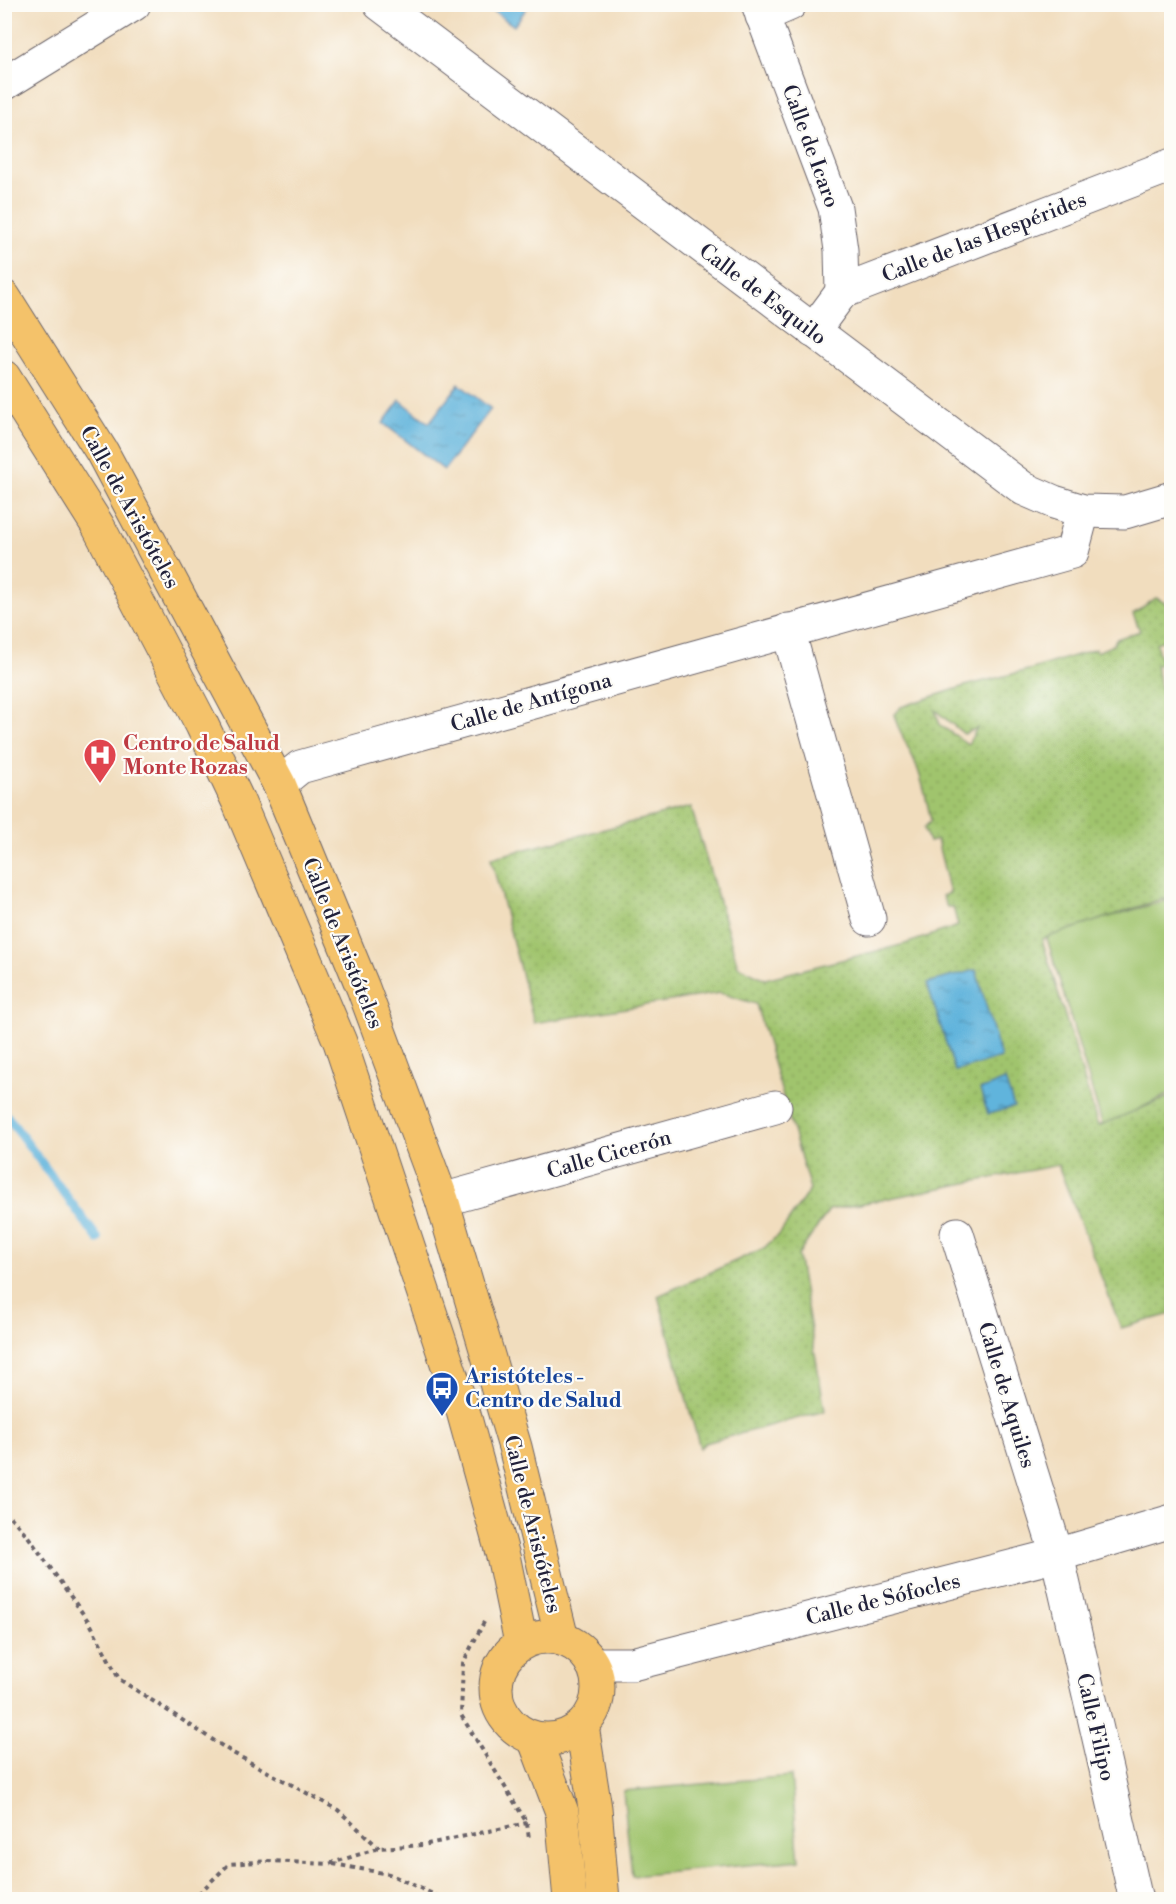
<svg xmlns="http://www.w3.org/2000/svg" width="1176" height="1904" font-family="'Libre Bodoni',serif">
  <style>
    .grass { fill: #a0c46d; stroke: #617354; stroke-width: 1.5 }
    .garden { fill: url(#garden-dots); stroke: #617354; stroke-width: 1.5; fill-rule: evenodd }
    .water { fill: url(#water-ripples); stroke: #416b8c; stroke-width: 1.5 }
    .lines { fill: none; stroke-linecap: round; stroke-linejoin: round }
    .stream { stroke: #60b4dc; stroke-width: 9 }
    .minor-casing { stroke: #6a6369; stroke-width: 35 }
    .major-casing { stroke: #6a6369; stroke-width: 35 }
    .path { stroke: #6a6369; stroke-width: 4; stroke-dasharray: 4.5 4.5; stroke-linecap: butt }
    .minor { stroke: #fff; stroke-width: 33 }
    .major { stroke: #f4c26a; stroke-width: 33 }
    .labels { text-anchor: middle; stroke-width: 4.5; stroke-linejoin: round; paint-order: stroke }
    .street-label { font-size: 21px; fill: #22223b; stroke: #fdfcf7 }
    .health-label { font-size: 21px; font-weight: bold; fill: #be3a42; stroke: #fdfcf7; text-anchor: start }
    .transit-label { font-size: 21px; font-weight: bold; fill: #164399; stroke: #fdfcf7; text-anchor: start }
  </style>
  <defs>
    <pattern id="garden-dots" width="8" height="8" patternUnits="userSpaceOnUse" patternTransform="scale(1.5)"><rect width="8" height="8" fill="#a0c46d"/><path d="M2 2h.1M6 6h.1" fill="none" stroke="#8aa85f" stroke-width="1.8" stroke-linecap="round"/></pattern>
    <pattern id="water-ripples" width="26" height="14" patternUnits="userSpaceOnUse" patternTransform="scale(1.5)"><rect width="26" height="14" fill="#60b4dc"/><path d="M2 4q2-2 4 0t4 0M15 11q2-2 4 0t4 0" fill="none" stroke="#4f92b4"/></pattern>
  </defs>
  <rect width="100%" height="100%" fill="#fdfcf7"/>
  <filter id="ink" filterUnits="userSpaceOnUse"><feTurbulence type="fractalNoise" baseFrequency=".0167" numOctaves="2"/><feDisplacementMap in="SourceGraphic" scale="12" xChannelSelector="R" yChannelSelector="G"/><feConvolveMatrix kernelMatrix="1 2 1 2 8 2 1 2 1" color-interpolation-filters="sRGB"/></filter>
  <filter id="wash" filterUnits="userSpaceOnUse"><feTurbulence type="fractalNoise" baseFrequency=".008" numOctaves="4" result="noise"/><feDisplacementMap in="SourceGraphic" scale="24" xChannelSelector="R" yChannelSelector="G"/><feGaussianBlur stdDeviation="1.35" result="paint"/><feColorMatrix in="noise" values="0 0 0 0 0 0 0 0 0 0 0 0 0 0 0 0 0 1.4 0 .05"/><feComposite in="paint" operator="in"/></filter>
  <g filter="url(#wash)">
    <rect width="100%" height="100%" fill="#f1ddbe"/>
    <g class="grass">
      <path d="M1171,899V1093L1103,1127L1046,935Z"/>
      <path d="M791,1776L799,1860L632,1876L623,1791Z"/>
    </g>
    <path class="garden" d="M1156,598L1171,606V638L1156,643L1162,664L1156,665L1160,688L1168,697L1169,710L1171,718V896L1042,939L1098,1126L1171,1096V1314L1121,1328L1058,1165L829,1210L798,1255L825,1411L705,1443L700,1448L658,1296L764,1248L781,1232L810,1189L756,1004L720,993L534,1023L491,858L691,807L738,966L765,979L905,944L958,926L953,907H947L942,896L950,893L937,840L929,842L924,828L931,821C927,802 923,781 915,762C908,746 899,733 894,715L901,707L965,686L1032,669L1096,649L1097,652L1113,645L1116,639L1140,631L1133,614ZM935,710L964,734L977,728L968,744L940,725Z"/>
    <g class="water">
      <path d="M485,5H529L514,26Z"/>
      <path d="M459,384L491,409L444,470L383,423L400,400L429,423Z"/>
      <path d="M976,970L1001,1058L955,1071L927,983Z"/>
      <path d="M1005,1080L1014,1107L988,1114L980,1090Z"/>
    </g>
    <g class="lines">
      <path class="stream" d="M4,1112L98,1239"/>
    </g>
  </g>
  <g filter="url(#ink)">
    <g class="lines">
      <defs>
        <g id="minor">
          <path d="M380,4L1024,489L1054,502L1083,511L1125,512L1172,498"/>
          <path d="M758,4L835,208L841,250L842,292"/>
          <path d="M762,16L790,4"/>
          <path d="M4,84L134,4"/>
          <path d="M813,331L842,292L1172,165"/>
          <path d="M788,630L869,919"/>
          <path d="M279,784L300,767L1072,552L1083,511"/>
          <path d="M442,1200L775,1107"/>
          <path d="M957,1234L1057,1555L1136,1900"/>
          <path d="M592,1664H632L1057,1555L1172,1521"/>
        </g>
        <g id="major">
          <path d="M4,297L102,452L279,784L363,988L442,1200L515,1447L562,1639"/>
          <path d="M4,377L98,526L202,725L238,801L340,1042L463,1411L504,1560L521,1643"/>
          <circle cx="547" cy="1688" r="51"/>
          <path d="M582,1726L595,1808L603,1900"/>
          <path d="M534,1738L562,1812L570,1900"/>
        </g>
      </defs>
      <use href="#minor" class="minor-casing"/>
      <use href="#major" class="major-casing"/>
      <g class="path">
        <path d="M4,1510L27,1535L91,1625L119,1679L233,1753L338,1810L379,1848"/>
        <path d="M484,1622L463,1663L461,1715L527,1823L529,1839"/>
        <path d="M333,1864L389,1874L446,1900"/>
        <path d="M192,1900L229,1864L269,1861L329,1864L379,1848L423,1845L527,1823"/>
      </g>
      <use href="#minor" class="minor"/>
      <use href="#major" class="major"/>
    </g>
  </g>
  <defs>
    <symbol id="hospital-pin" viewBox="-11 -11 22 30"><path d="M0 17L-7.5 6A9.5 9.5 0 1 1 7.5 6Z" fill="#e0444e" stroke="#fdfcf7"/><path d="M-5-5h3v3.5h4V-5h3V5h-3V1.5h-4V5h-3Z" fill="#fff"/></symbol>
    <symbol id="bus-pin" viewBox="-11 -11 22 30"><path d="M0 17L-7.5 6A9.5 9.5 0 1 1 7.5 6Z" fill="#1a4fb4" stroke="#fdfcf7"/><path d="M-5-6H5V4H4V6H2V4H-2V6H-4V4H-5ZM-3.5-4V0h7V-4ZM-3.5 1.2v1.5H-2V1.2ZM2 1.2v1.5H3.5V1.2Z" fill="#fff"/></symbol>
  </defs>
  <g fill-rule="evenodd">
    <use href="#hospital-pin" x="81" y="736" width="38" height="52"/>
    <use href="#bus-pin" x="423" y="1369" width="38" height="52"/>
  </g>
  <g class="labels">
    <g class="street-label">
      <text transform="translate(811 146) rotate(70)" y="7">Calle de Icaro</text>
      <text transform="translate(984 237) rotate(-21)" y="7">Calle de las Hespérides</text>
      <text transform="translate(763 294) rotate(37)" y="7">Calle de Esquilo</text>
      <text transform="translate(130 507) rotate(61)" y="7">Calle de Aristóteles</text>
      <text transform="translate(531 702) rotate(-16)" y="7">Calle de Antígona</text>
      <text transform="translate(343 943) rotate(68)" y="7">Calle de Aristóteles</text>
      <text transform="translate(609 1154) rotate(-16)" y="7">Calle Cicerón</text>
      <text transform="translate(1007 1395) rotate(73)" y="7">Calle de Aquiles</text>
      <text transform="translate(533 1524) rotate(76)" y="7">Calle de Aristóteles</text>
      <text transform="translate(883 1599) rotate(-14)" y="7">Calle de Sófocles</text>
      <text transform="translate(1096 1727) rotate(77)" y="7">Calle Filipo</text>
    </g>
    <g class="health-label">
      <text x="123" y="750">Centro de Salud<tspan x="123" dy="24">Monte Rozas</tspan></text>
    </g>
    <g class="transit-label">
      <text x="465" y="1383">Aristóteles -<tspan x="465" dy="24">Centro de Salud</tspan></text>
    </g>
  </g>
  <rect width="1176" height="1904" fill="none" stroke="#fdfcf7" stroke-width="24"/>
</svg>
